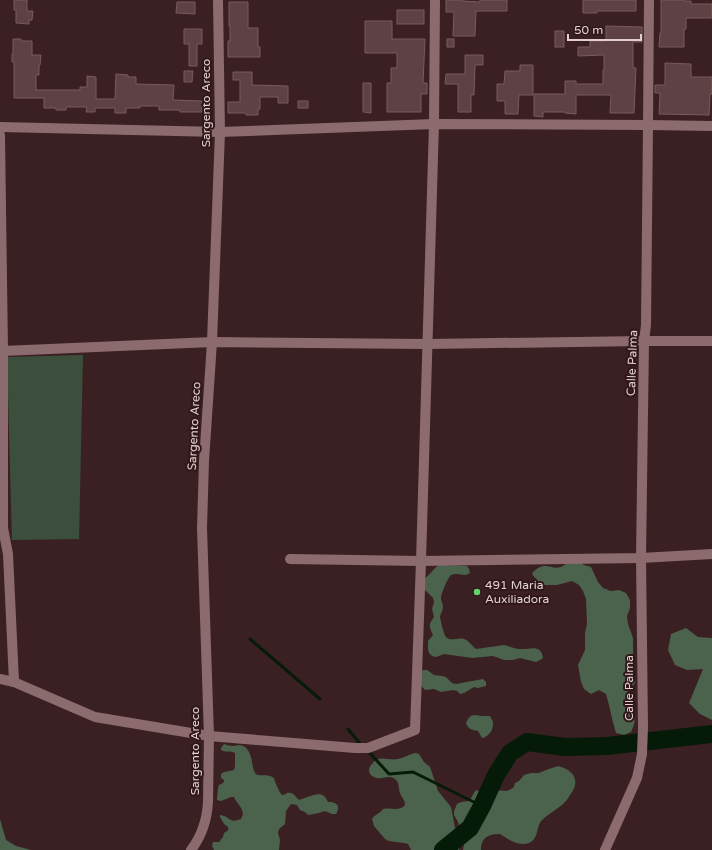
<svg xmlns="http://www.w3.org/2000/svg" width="712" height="850" font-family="'Varela Round',sans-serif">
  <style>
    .green { fill: #3c4f3d }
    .forest { fill: #4b624c }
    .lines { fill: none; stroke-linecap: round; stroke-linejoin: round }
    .stream { stroke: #061a08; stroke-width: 3 }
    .river { stroke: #061a08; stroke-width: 18 }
    .building { fill: #5e4144; stroke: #795a5d }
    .minor { stroke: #8b6b6e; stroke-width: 10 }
    .tertiary { stroke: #8b6b6e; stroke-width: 10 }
    .poi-dot { fill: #5ed56c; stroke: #30171a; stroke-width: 1.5 }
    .labels { text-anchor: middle; stroke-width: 4; stroke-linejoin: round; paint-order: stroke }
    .street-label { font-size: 12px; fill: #e2d0d1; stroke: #30171a }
    .poi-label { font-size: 12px; fill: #e2d0d1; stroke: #30171a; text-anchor: start }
  </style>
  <rect width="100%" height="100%" fill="#3a2023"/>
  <path class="green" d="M83,355L79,539L12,540L7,357Z"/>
  <g class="forest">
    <path d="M577,560L584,565L591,567L598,582L603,588L611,591L619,590L626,593L630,600V608L627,616L628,624L633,638V654L629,669L634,675L635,683C629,689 622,697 628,705C630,709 633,712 634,716C636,722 633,727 631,732L624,735L616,733C612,721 610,707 606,694L599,690L591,694L584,689L581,682L578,665L585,650V633L587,624L586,599L583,591L579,585L572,581L557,585H541L532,574L533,572C547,559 551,572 563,566C565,565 566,563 568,562C570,561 574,561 577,560Z"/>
    <path d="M440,565L467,566L469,569L470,573L466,575C461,575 456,573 451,575C448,577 441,594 441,598C441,601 443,604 443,607C443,610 441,613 440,616C440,619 444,635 446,637C450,642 458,637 464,639C468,640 472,646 476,649L504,645C510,646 514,649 520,649C529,650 541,643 543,658L540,660L536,662L520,658L513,660H504L493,656L472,658L444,654L436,657L432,656L429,653L428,649V641L433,635C429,626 428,625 434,617L432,609L434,602L433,598L425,590V578C431,574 434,567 440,565Z"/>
    <path d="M686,628L698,637L712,638V720L700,714L689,703L703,669L687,670L675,665L668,650L671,634Z"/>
    <path d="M423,670H427L434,675L442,676L446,677L452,683L456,684L483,679L486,682V686L478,688L474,687L464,693L460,694L457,691L453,690L441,692L434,689L425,690L420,684V673Z"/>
    <path d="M474,715L482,716H490C491,718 492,720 493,722C494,729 489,737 482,738L478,731C472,730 468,729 466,723C468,719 469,716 474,715Z"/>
    <path d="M224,744C227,745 230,746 233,746C234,746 239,745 240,745C248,746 251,755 252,762C253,766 253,771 256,774C260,777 267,773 274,778C275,782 279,792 282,795C284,795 286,794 287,793C294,792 295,797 299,800C306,798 319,791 324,796C326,798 327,800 328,802C337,802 341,806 336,814H332L325,811C320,813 314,814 308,815L305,812L300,810L297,805L291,804L286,811L285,824L279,829L278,833L280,840L279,850H214L212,846L213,842H219L223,837L224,833C227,831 229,831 228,827L224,824L220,817V815C230,816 228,824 241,819L243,814C242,806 237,804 234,797H231L221,801L217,800C217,797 218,787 219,785C221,784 223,783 224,782V780L221,778V774L224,772L234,770L235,766V753C230,750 225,753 221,750V748Z"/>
    <path d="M416,753L419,754L424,762L430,767L438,791L451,807L455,828L460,839L461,843L459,850H411L408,844L404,843L389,841L385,839L374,826L372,819C375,814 380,814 383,809C391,807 399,812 405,805C405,800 402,798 400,793C398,788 400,783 395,779C388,774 381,781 374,777C371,776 369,773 369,770C369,768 370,766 372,764C379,754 388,761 398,759C404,758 409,754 416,753Z"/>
    <path d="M558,766C574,770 581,781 570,795C568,799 565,802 562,805C556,810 548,814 542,820C536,826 539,839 529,843C518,847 508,839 500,834C489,834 481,837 481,850H463L464,844L458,822L454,815V811L457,804L461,802L469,801C472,797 473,794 476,790L483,793L494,790L507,791L511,789L514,787L515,783L519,781L524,775L531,773H539L546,770Z"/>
    <path d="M0,819L6,840L16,846L31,850H0Z"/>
  </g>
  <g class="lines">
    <g class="stream">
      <path d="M250,639L320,699"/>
      <path d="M348,729L362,746"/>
      <path d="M368,751L389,774L413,772L482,806"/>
    </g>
    <path class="river" d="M443,850L470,828L482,806L496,775L510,753L527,742L565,747L607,746L712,734"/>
  </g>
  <g class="building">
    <path d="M14,0H27V11H33L32,20H29V24L16,23V10H14Z"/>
    <path d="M446,0H462V1L480,2V0H507V11H476L475,36H453L454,12H446Z"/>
    <path d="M583,0H636V11H597V13H583Z"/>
    <path d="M661,0H684V1H691V4H712V18H686V29H684V47H659L660,33H661Z"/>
    <path d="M177,2H195V14L176,13Z"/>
    <path d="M229,2H248V28H258V47H260V57H228V41H230V26H229Z"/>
    <rect x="397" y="10" width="27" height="14"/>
    <path d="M365,21H392V39H425L423,83H427V94H421V112H387V83H391V68H397V53H365Z"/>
    <path d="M606,26L642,27V42H633V68H636L634,113H610L611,95H576V114L565,113V112H543V117L534,116V94H565V81H576V84H603V70H604V55L578,56V47H590V41H606Z"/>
    <path d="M184,29H202V44H197V66H189V44H184Z"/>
    <rect x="555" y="31" width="9" height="16"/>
    <path d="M13,39H21V41H32V55H41L40,65H39V75H36V90H80V87H87V76L96,77V99H115L116,74L128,75V77H136V84L174,85L173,100L202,101V112H180V110H159V106H140V108H126V113H115V108H95V112H86L87,107H66V110H56V108H44V98H14V62H12V54H13Z"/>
    <rect x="447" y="39" width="7" height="8"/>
    <path d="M465,55H483V65H475L474,95H471V112H458V84H445L446,74H465Z"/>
    <path d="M665,63L691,64V77H712V94H710L709,115L659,114L660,93H655V85H665Z"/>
    <path d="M520,65H533V95H519L518,114H505V101H497V84H504L505,71H520Z"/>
    <path d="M184,71H193L192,82H184Z"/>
    <path d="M233,72H252V85L288,86V103H278V97H260V109H258V115H246V113H228V102H240V80H233Z"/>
    <path d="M363,83H371V113L363,112Z"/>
    <rect x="298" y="101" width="10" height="7"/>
  </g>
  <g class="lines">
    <g class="minor">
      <path d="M648,125L649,0"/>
      <path d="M0,135L3,351V528L8,554L14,682"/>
      <path d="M3,351L212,342L428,344L644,341H712"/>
      <path d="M290,559L421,561L641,558L712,554"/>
      <path d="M0,679L14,682L95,717L209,736L355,748H368L415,730L421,561L434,124L435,0"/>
      <path d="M191,850C201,837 207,819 208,802L209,736L202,528L204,461L212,342L220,132L218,0"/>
    </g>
    <g class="tertiary">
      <path d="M0,127L220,132L434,124L648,125L712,126"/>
      <path d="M605,850L637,778L642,754L643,727L641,558L644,341L646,325L648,125"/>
    </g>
  </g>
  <circle class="poi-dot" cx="477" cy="592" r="4"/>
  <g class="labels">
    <g class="street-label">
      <text transform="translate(206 103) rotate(-90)" y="4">Sargento Areco</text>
      <text transform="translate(632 363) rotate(-88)" y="4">Calle Palma</text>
      <text transform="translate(194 426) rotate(-87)" y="4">Sargento Areco</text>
      <text transform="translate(629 688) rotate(-90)" y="4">Calle Palma</text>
      <text transform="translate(195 751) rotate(-90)" y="4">Sargento Areco</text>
    </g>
    <g class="poi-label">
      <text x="485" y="589">491 Maria<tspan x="485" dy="14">Auxiliadora</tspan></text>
    </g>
  </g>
  <path d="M568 34v6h73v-6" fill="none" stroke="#e2d0d1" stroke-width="2"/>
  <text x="574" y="34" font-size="12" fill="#e2d0d1" stroke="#30171a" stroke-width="3" paint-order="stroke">50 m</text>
</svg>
